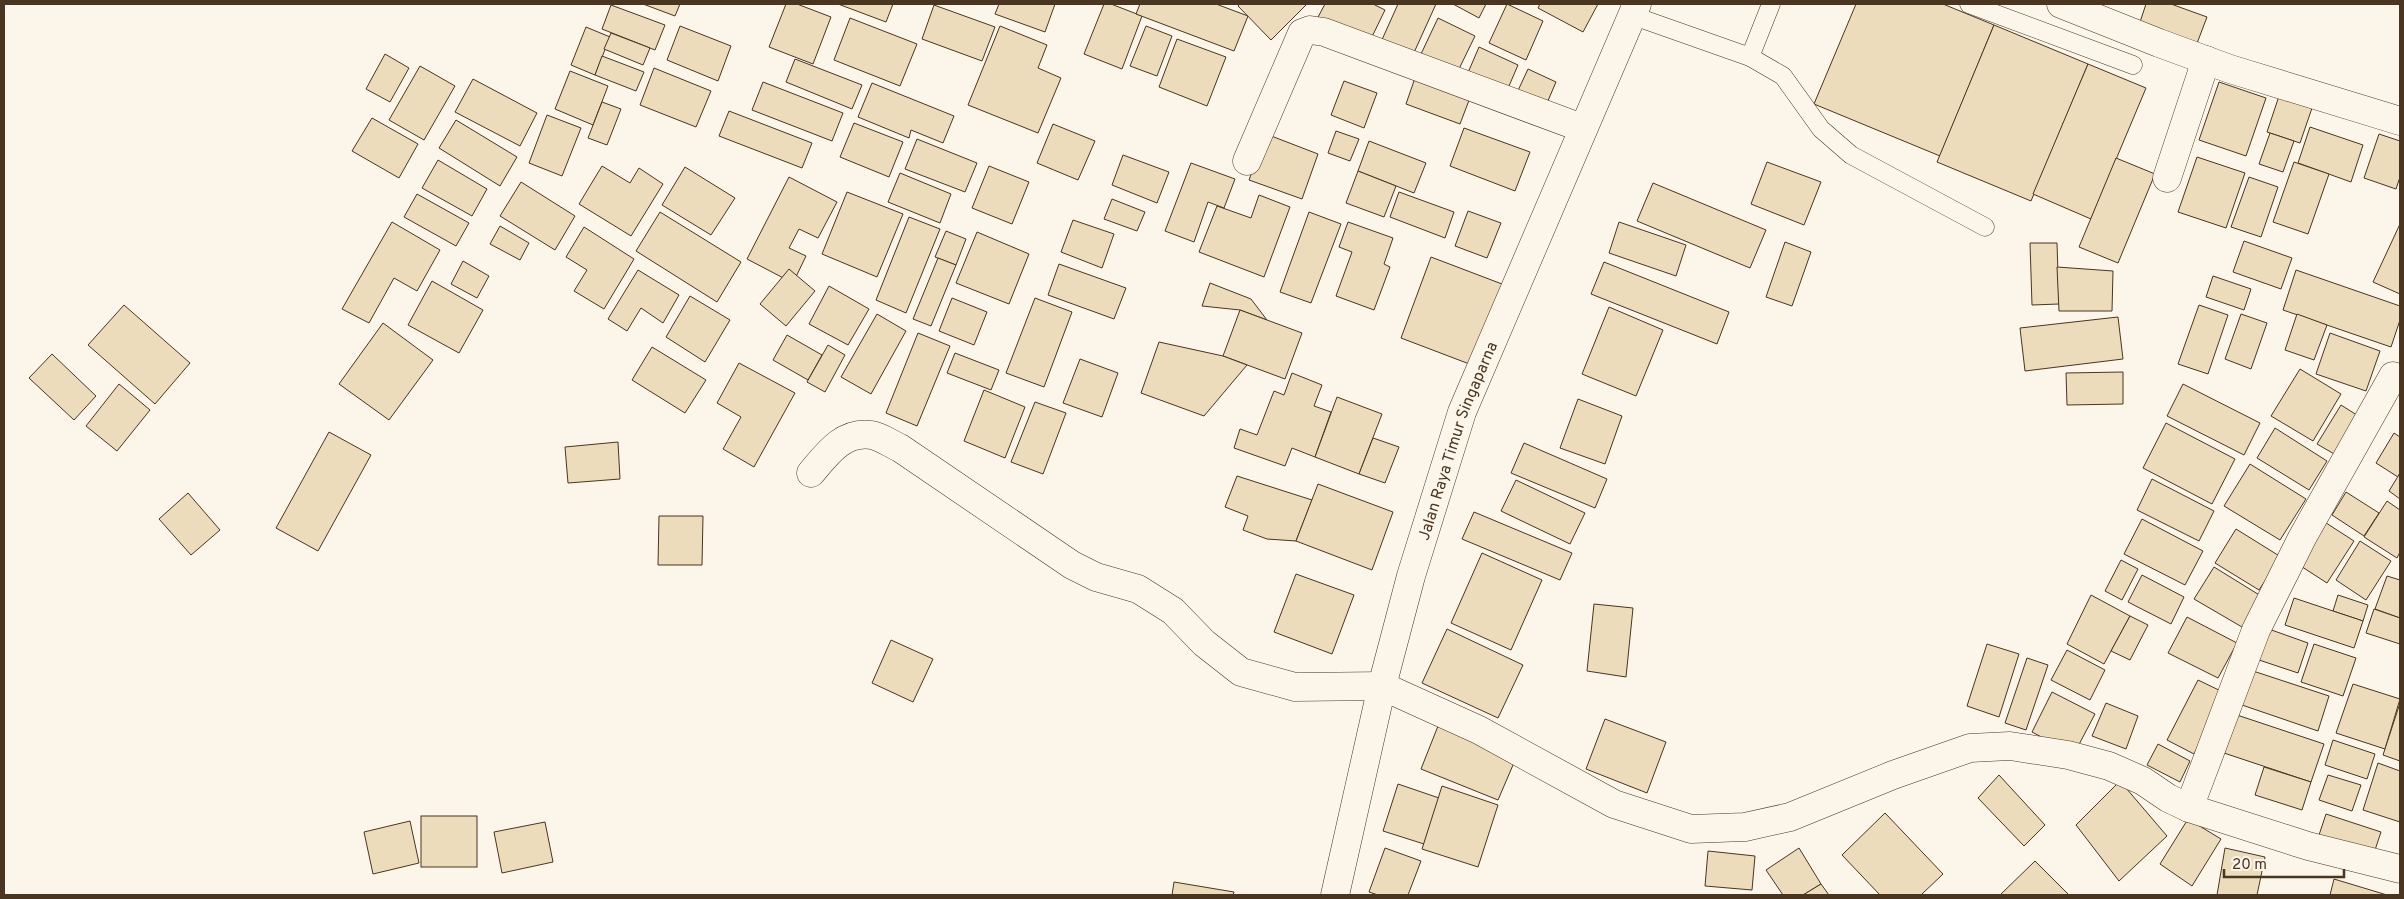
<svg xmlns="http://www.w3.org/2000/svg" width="2404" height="899" font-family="Overpass,sans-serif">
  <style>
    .building { fill: #ecdcbc; stroke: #4a3520 }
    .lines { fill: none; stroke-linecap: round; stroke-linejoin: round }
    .service-casing { stroke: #4a3520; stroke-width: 19 }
    .minor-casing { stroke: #4a3520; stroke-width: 29 }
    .primary-casing { stroke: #4a3520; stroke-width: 29 }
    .service { stroke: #fbf6e9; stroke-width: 18 }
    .minor { stroke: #fbf6e9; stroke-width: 28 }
    .primary { stroke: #fbf6e9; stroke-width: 28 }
    .labels { text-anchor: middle; stroke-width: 4; stroke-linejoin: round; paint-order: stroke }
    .street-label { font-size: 16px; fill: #4a3520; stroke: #fbf6e9 }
  </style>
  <rect width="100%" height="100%" fill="#fbf6e9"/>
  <g class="building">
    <path d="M643,4H680L675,16Z"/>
    <path d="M786,4H797L831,17L813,64L769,47Z"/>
    <path d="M838,4H893L886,22Z"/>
    <path d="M999,4H1055L1045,32L995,14Z"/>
    <path d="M1104,4H1111L1142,16L1122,69L1084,54Z"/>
    <path d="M1140,4H1216L1248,16L1234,51L1136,14Z"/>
    <path d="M1240,4H1307L1271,40L1238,6Z"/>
    <path d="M1325,4H1373L1385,10L1368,45L1317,19Z"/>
    <path d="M1398,4H1436L1412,57L1381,42Z"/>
    <path d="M1453,4H1486L1479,18Z"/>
    <path d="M1507,4L1543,21L1526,60L1489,43Z"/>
    <path d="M1540,4H1598L1583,32L1538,8Z"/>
    <path d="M1856,4H1943L1994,25L1940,156L1814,104Z"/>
    <path d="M2146,4H2171L2207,17L2196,46L2139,25Z"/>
    <path d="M611,5L665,25L655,50L602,29Z"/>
    <path d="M934,5L995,27L982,61L922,39Z"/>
    <path d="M850,18L917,44L900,86L834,60Z"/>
    <path d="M1438,18L1475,36L1458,71L1421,54Z"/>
    <path d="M1994,25L2088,64L2031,201L1937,162Z"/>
    <path d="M680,26L731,46L718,81L667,60Z"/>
    <path d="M1000,26L1047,45L1038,68L1061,78L1038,133L968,105Z"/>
    <path d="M1146,26L1172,36L1157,76L1130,66Z"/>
    <path d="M586,27L610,37L595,75L571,65Z"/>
    <path d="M611,33L650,48L643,65L604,49Z"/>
    <path d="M1177,39L1226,57L1207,106L1159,87Z"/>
    <path d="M1479,47L1518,65L1506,93L1467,75Z"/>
    <path d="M385,54L409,68L390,102L366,89Z"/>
    <path d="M602,56L644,72L636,91L595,75Z"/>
    <path d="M795,59L862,85L852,109L786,82Z"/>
    <path d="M2088,64L2146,88L2091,219L2033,194Z"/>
    <path d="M420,66L455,86L424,140L389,120Z"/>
    <path d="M654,68L711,91L696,127L640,105Z"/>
    <path d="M1528,69L1556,82L1544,110L1515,97Z"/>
    <path d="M570,71L608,86L593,125L555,109Z"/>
    <path d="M1416,75L1471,95L1460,124L1406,104Z"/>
    <path d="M473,79L537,113L520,146L455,112Z"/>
    <path d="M1344,81L1377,93L1364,128L1331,115Z"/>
    <path d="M763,82L843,113L832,141L752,110Z"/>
    <path d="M2219,82L2266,98L2246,156L2199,140Z"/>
    <path d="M872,83L954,116L943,143L911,130L909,138L858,117Z"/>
    <path d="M2279,96L2312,108L2300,143L2267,132Z"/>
    <path d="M602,102L621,109L607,145L588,138Z"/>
    <path d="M729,111L812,143L802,168L719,136Z"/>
    <path d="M547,115L581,128L562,176L529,163Z"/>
    <path d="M372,118L418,144L399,178L352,151Z"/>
    <path d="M456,120L517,157L500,186L439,148Z"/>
    <path d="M854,123L903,142L889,177L840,157Z"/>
    <path d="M1053,124L1095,141L1078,180L1037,163Z"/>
    <path d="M2310,127L2363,145L2351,182L2298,163Z"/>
    <path d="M1464,128L1530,152L1515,191L1450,166Z"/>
    <path d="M1336,131L1359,139L1350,161L1328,153Z"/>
    <path d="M2270,133L2294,141L2283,172L2259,164Z"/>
    <path d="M1266,134L1318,154L1302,199L1249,180Z"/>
    <path d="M2379,134L2400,141V177L2396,189L2364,178Z"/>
    <path d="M917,139L977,163L965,192L905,169Z"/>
    <path d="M1369,141L1426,163L1414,193L1358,171Z"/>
    <path d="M1123,155L1169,172L1157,203L1112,185Z"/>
    <path d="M2197,157L2245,173L2226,228L2178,212Z"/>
    <path d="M2116,158L2155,174L2118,263L2079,247Z"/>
    <path d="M438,160L487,189L472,216L422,188Z"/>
    <path d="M1767,162L1821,182L1804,225L1751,204Z"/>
    <path d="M2294,162L2329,174L2308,234L2273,222Z"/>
    <path d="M1191,163L1235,179L1224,208L1208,202L1194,242L1165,231Z"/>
    <path d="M602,166L630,183L639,168L663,184L631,236L579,204Z"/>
    <path d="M989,166L1029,182L1012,224L972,208Z"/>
    <path d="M685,167L735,198L711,235L662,205Z"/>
    <path d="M1358,171L1396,186L1384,217L1346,203Z"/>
    <path d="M900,173L951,194L940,223L888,202Z"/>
    <path d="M789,177L837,202L818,238L799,229L789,248L806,256L793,283L747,259Z"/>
    <path d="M2249,177L2278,187L2261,237L2231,227Z"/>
    <path d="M521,182L575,216L555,250L500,216Z"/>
    <path d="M1653,183L1766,230L1750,268L1637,221Z"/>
    <path d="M847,192L903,214L877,277L822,254Z"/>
    <path d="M1399,192L1454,212L1445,238L1390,217Z"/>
    <path d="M417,194L469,223L456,246L404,217Z"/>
    <path d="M1259,195L1290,207L1264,277L1199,252L1217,206L1251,218Z"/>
    <path d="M1112,199L1145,212L1137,231L1104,219Z"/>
    <path d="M1468,211L1501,223L1487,258L1455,246Z"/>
    <path d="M660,212L741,262L717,302L636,251Z"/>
    <path d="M1309,212L1341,224L1311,303L1280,292Z"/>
    <path d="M909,217L940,229L906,313L876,300Z"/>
    <path d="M1073,220L1114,234L1102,268L1061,252Z"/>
    <path d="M392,222L440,250L417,291L394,278L369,323L342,309Z"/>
    <path d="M1348,222L1393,238L1384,264L1390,267L1374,310L1336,296L1352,252L1339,247Z"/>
    <path d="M1619,222L1686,245L1676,276L1609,253Z"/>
    <path d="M2400,224V294L2373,282Z"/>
    <path d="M500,226L529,243L520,260L490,244Z"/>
    <path d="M584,227L634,259L604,309L574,291L587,270L566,257Z"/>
    <path d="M946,231L966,239L956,265L935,257Z"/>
    <path d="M977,232L1029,254L1009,304L956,283Z"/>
    <path d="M2244,241L2292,258L2281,289L2233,272Z"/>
    <path d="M1785,242L1811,252L1792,306L1766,297Z"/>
    <path d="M2030,243H2057L2059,304L2032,305Z"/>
    <path d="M1431,257L1502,284L1472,365L1401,338Z"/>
    <path d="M938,258L956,265L931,326L913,319Z"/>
    <path d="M463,261L489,276L477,298L451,284Z"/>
    <path d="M1604,262L1729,312L1717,344L1591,294Z"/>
    <path d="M1059,264L1126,288L1114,319L1048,295Z"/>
    <path d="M2057,267L2113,271L2112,311H2059Z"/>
    <path d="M789,269L815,291L786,326L760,304Z"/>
    <path d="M638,270L679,295L663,323L641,308L627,331L608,319Z"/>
    <path d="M2296,270L2400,306V320L2391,347L2283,310Z"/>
    <path d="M2213,276L2251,289L2244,310L2206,297Z"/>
    <path d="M432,281L483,310L459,353L408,325Z"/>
    <path d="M1210,283L1251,299L1267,320L1240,310L1202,306Z"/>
    <path d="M829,286L869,309L848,345L809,324Z"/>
    <path d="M690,296L730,320L705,362L666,337Z"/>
    <path d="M952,298L987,312L974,345L939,331Z"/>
    <path d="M1035,298L1072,312L1044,387L1006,373Z"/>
    <path d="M124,305L190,363L155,404L88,345Z"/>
    <path d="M2199,305L2228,315L2208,374L2178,364Z"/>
    <path d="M1609,307L1663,330L1636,396L1582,374Z"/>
    <path d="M1240,310L1302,333L1285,379L1223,356Z"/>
    <path d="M877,314L906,331L871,394L841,377Z"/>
    <path d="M2241,314L2267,323L2251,369L2225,359Z"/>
    <path d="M2297,314L2327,325L2314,360L2285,350Z"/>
    <path d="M2118,317L2123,359L2025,371L2020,328Z"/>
    <path d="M383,323L433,360L389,420L339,384Z"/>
    <path d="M918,333L950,346L917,426L886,413Z"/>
    <path d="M2330,333L2380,351L2366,391L2316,374Z"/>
    <path d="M787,335L822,355L808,380L773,360Z"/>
    <path d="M1159,342L1223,356L1247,365L1204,416L1141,393Z"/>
    <path d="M828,345L845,355L825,392L807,382Z"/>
    <path d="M652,347L706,380L685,413L632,380Z"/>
    <path d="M955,353L999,370L991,390L947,373Z"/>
    <path d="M52,354L96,396L74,420L29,378Z"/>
    <path d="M1080,359L1118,373L1102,417L1063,403Z"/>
    <path d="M739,363L795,393L754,467L723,449L741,417L717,403Z"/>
    <path d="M2300,369L2341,394L2313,441L2271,416Z"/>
    <path d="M2123,372V404L2067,405L2066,373Z"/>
    <path d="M1292,373L1322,385L1314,406L1331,412L1315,457L1292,448L1285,466L1234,448L1240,429L1257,435L1274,391L1284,395Z"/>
    <path d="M119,384L150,410L117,451L86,426Z"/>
    <path d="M2183,384L2260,423L2244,455L2167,416Z"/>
    <path d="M984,390L1025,407L1005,458L964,441Z"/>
    <path d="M1337,397L1382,414L1359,474L1315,457Z"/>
    <path d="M1578,399L1622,416L1605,464L1560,448Z"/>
    <path d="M1035,402L1066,413L1043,474L1011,462Z"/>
    <path d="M2341,405L2360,417L2336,455L2317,444Z"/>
    <path d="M2166,423L2235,459L2212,504L2143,468Z"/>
    <path d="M2275,428L2327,461L2309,490L2257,458Z"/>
    <path d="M329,432L371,455L318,551L276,528Z"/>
    <path d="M2394,433L2400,437V473L2398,477L2376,463Z"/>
    <path d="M1373,438L1399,447L1385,483L1359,474Z"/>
    <path d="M618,442L620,479L568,483L565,447Z"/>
    <path d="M1524,443L1607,479L1595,508L1511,473Z"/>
    <path d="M2250,464L2306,499L2280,540L2224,506Z"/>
    <path d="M2400,473V499L2389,491Z"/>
    <path d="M1237,476L1312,500L1296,541L1267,539L1243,530L1248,516L1225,507Z"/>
    <path d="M2152,479L2214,511L2199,541L2137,510Z"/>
    <path d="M1516,480L1585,513L1570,544L1501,511Z"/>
    <path d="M1318,484L1393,512L1372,570L1296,541Z"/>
    <path d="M2346,492L2379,513L2364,536L2332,515Z"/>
    <path d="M188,493L220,530L191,555L159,519Z"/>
    <path d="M2387,501L2400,510V552L2397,558L2364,537Z"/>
    <path d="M1474,512L1572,553L1560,580L1462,539Z"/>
    <path d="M659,516H703L702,565H658Z"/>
    <path d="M2142,519L2203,551L2185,585L2124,554Z"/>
    <path d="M2323,521L2354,541L2327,583L2296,563Z"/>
    <path d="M2236,529L2281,557L2259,590L2215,563Z"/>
    <path d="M2360,541L2391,561L2366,600L2336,580Z"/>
    <path d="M1482,553L1542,580L1511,650L1451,623Z"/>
    <path d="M2121,560L2138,569L2122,600L2105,591Z"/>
    <path d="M2214,567L2261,596L2242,627L2194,599Z"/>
    <path d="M1296,574L1354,595L1332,654L1274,632Z"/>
    <path d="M2142,575L2184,597L2171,624L2128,602Z"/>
    <path d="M2387,576L2400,580V618L2375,609Z"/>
    <path d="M2091,595L2130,616L2104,664L2067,644Z"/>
    <path d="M2338,595L2368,605L2363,621L2333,611Z"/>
    <path d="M2294,598L2363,621L2354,648L2285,625Z"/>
    <path d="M1594,604L1633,608L1626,677L1587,671Z"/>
    <path d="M2374,609L2400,618V644L2366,633Z"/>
    <path d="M2130,616L2148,625L2130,660L2111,651Z"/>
    <path d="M2187,617L2237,643L2218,678L2168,653Z"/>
    <path d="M2263,627L2308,643L2298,673L2253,658Z"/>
    <path d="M1447,629L1523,665L1498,718L1422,683Z"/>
    <path d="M891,640L933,659L913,702L872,683Z"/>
    <path d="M1987,644L2019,654L1999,717L1967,706Z"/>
    <path d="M2314,644L2356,658L2343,696L2301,682Z"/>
    <path d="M2067,650L2105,670L2090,700L2051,680Z"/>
    <path d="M2027,658L2048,665L2026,730L2005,723Z"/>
    <path d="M2250,670L2329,696L2318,731L2239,704Z"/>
    <path d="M2198,680L2225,693L2194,754L2167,740Z"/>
    <path d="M2353,684L2400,699L2385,749L2336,733Z"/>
    <path d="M2052,692L2095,714L2074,754L2032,732Z"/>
    <path d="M2106,703L2138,716L2126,749L2092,736Z"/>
    <path d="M2400,703V761L2383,755Z"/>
    <path d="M2234,714L2324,744L2311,782L2221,752Z"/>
    <path d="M1605,719L1666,742L1647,793L1586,769Z"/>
    <path d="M1438,726L1516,758L1498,800L1421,769Z"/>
    <path d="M2333,740L2375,754L2367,779L2325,765Z"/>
    <path d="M2158,744L2190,761L2180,782L2147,765Z"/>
    <path d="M2378,763L2400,771V822L2363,810Z"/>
    <path d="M2264,767L2311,782L2302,810L2255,795Z"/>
    <path d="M1999,775L2045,825L2024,846L1978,798Z"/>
    <path d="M2328,775L2361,785L2352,811L2319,800Z"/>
    <path d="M2120,781L2167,836L2119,881L2076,825Z"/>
    <path d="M1398,784L1439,798L1424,844L1383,831Z"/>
    <path d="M1442,786L1498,805L1478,867L1422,849Z"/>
    <path d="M1885,813L1943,874L1921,895H1880L1842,855Z"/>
    <path d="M2326,814L2381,832L2372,859L2317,841Z"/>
    <rect x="421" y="816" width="56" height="51"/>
    <path d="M2188,819L2221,839L2192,886L2160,864Z"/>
    <path d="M410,821L419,863L373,874L364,832Z"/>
    <path d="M545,822L553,862L502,873L494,832Z"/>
    <path d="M1385,848L1421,861L1408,895H1378L1369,892Z"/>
    <path d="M1799,848L1821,884L1803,895H1783L1766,870Z"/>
    <path d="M2225,848L2265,857L2257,895H2217Z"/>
    <path d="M1708,851L1755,856L1752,890L1705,886Z"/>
    <path d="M2035,861L2069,895H2000Z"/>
    <path d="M2334,879L2387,895H2330Z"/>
    <path d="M1174,882L1234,892L1233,895H1172Z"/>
    <path d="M1821,884L1829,895H1803Z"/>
  </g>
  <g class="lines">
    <defs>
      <g id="service">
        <path d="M1969,4L2133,65"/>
        <path d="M1631,15L1750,57L1783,76L1821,129L1851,155L1985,227"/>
        <path d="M1750,57L1771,4"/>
      </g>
      <g id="minor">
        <path d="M2061,4L2159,43L2230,69L2400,121"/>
        <path d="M1247,161L1302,33L1310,30L1324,32L1582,128"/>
        <path d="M2167,178L2206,60"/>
        <path d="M811,473C827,454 843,431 871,435C880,436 891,444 900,448L1072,565L1096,577L1138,589L1173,611L1204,643L1241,672L1295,687L1382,686L1479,730L1614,804L1691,829L1745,827L1790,817L1893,775L1970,748L2010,746L2068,755L2109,766L2143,781L2168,798L2189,808L2308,846L2400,869"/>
        <path d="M2189,808L2256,630L2302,538L2393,376"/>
      </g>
      <g id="primary">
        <path id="s1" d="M1335,895L1382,686L1411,576L1462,412L1637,4"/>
      </g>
    </defs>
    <use href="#service" class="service-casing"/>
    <use href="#minor" class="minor-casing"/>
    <use href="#primary" class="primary-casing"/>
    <use href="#service" class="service"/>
    <use href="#minor" class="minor"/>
    <use href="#primary" class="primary"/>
  </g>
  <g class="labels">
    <g class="street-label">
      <text dy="6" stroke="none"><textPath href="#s1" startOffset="471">Jalan Raya Timur Singaparna</textPath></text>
    </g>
  </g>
  <rect width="2404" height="899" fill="none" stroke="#4a3520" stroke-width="10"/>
  <path d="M2224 869v8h120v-8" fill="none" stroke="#4a3520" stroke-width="2.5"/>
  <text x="2232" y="869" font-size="15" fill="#4a3520" stroke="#fbf6e9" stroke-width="4" paint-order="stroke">20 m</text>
</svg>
